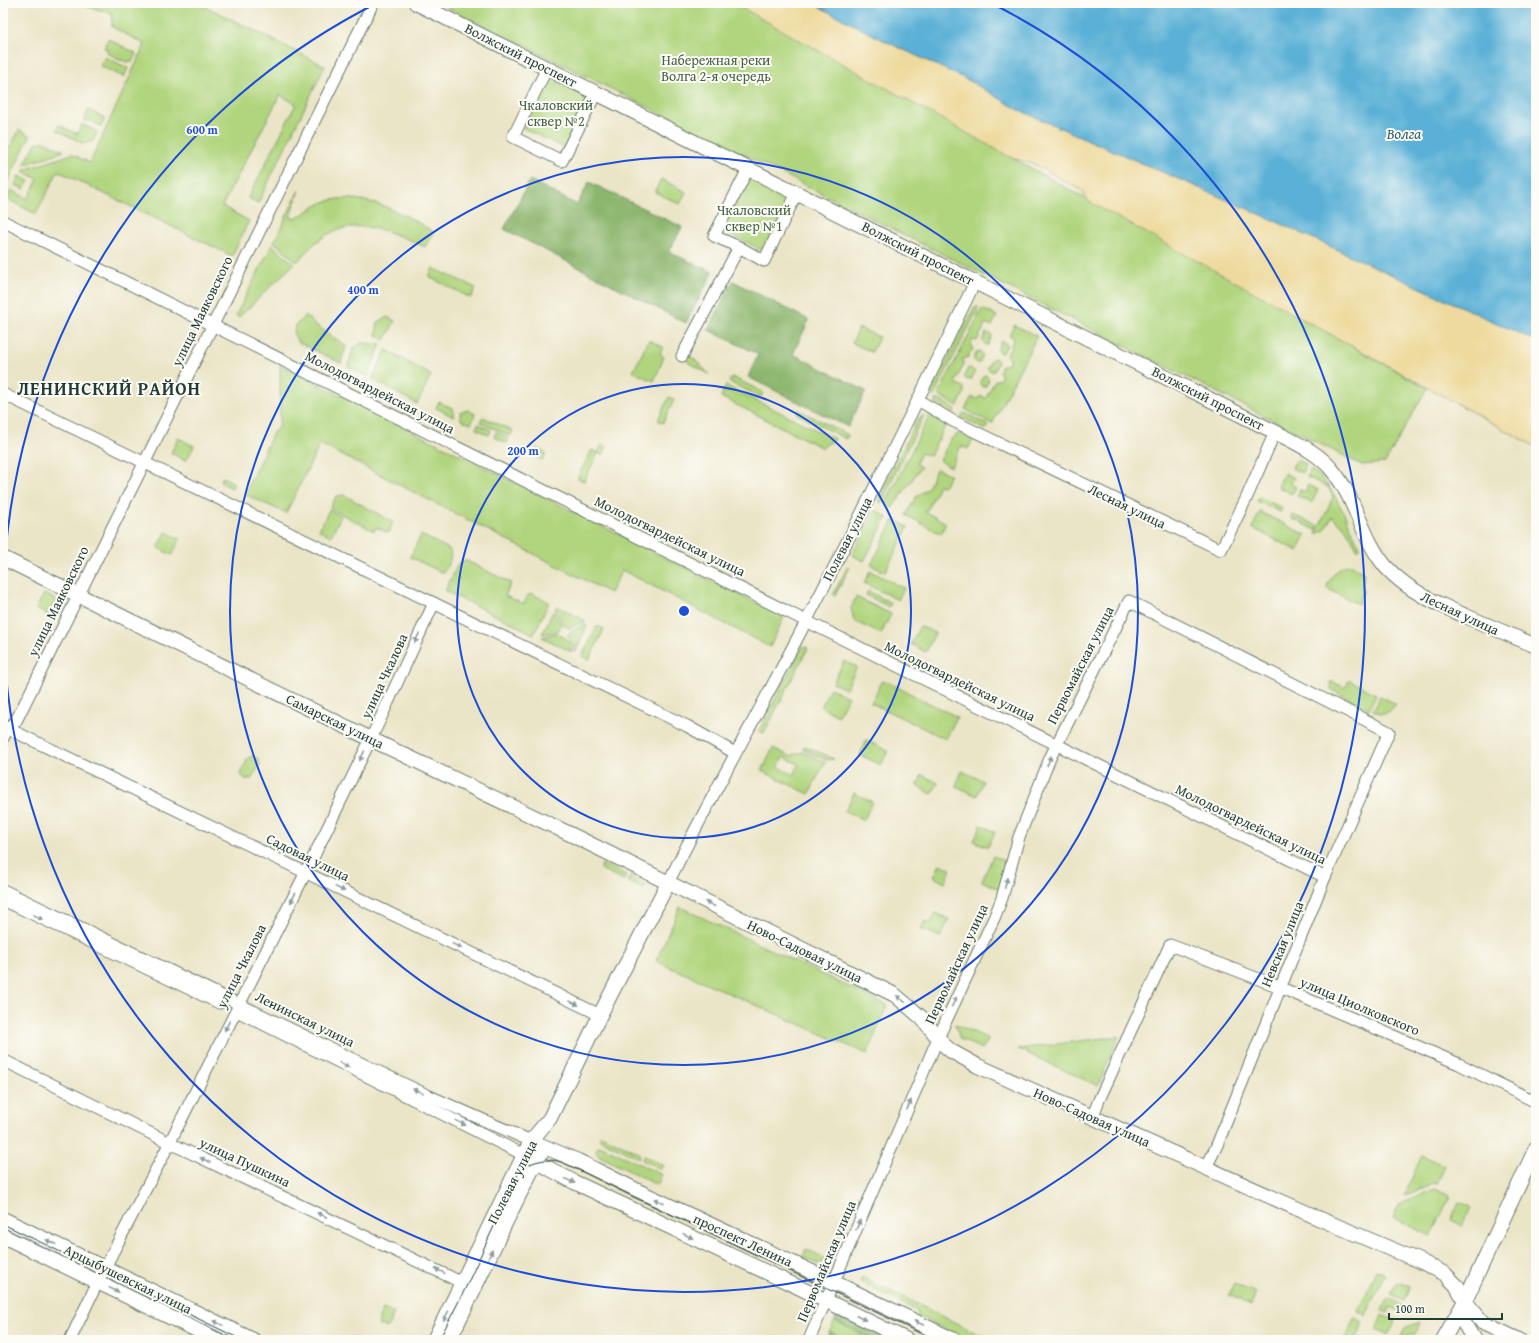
<svg xmlns="http://www.w3.org/2000/svg" width="1539" height="1343" font-family="'Gentium Book Plus',serif">
  <style>
    .green { fill: #b1d57e; stroke: #688959; fill-rule: evenodd }
    .forest { fill: #8cb66d; stroke: #567a50 }
    .sand { fill: #eeda9e; stroke: #868c69 }
    .water { fill: #5ab0d6; stroke: #3c7685 }
    .lines { fill: none; stroke-linecap: round; stroke-linejoin: round }
    .minor-casing { stroke: #667867; stroke-width: 13 }
    .major-casing { stroke: #667867; stroke-width: 16 }
    .minor { stroke: #fff; stroke-width: 11 }
    .major { stroke: #fff; stroke-width: 14 }
    .tram { stroke: #1f3d34; stroke-width: 1 }
    .oneway { fill: #8f9e9a }
    .ring { fill: none; stroke: #1d4ed8; stroke-width: 2 }
    .labels { text-anchor: middle; stroke-width: 4; stroke-linejoin: round; paint-order: stroke }
    .street-label { font-size: 14px; fill: #1f3d34; stroke: #fdfcf7 }
    .park-label { font-size: 14px; fill: #446346; stroke: #fdfcf7 }
    .water-label { font-size: 15px; font-style: italic; fill: #316065; stroke: #fdfcf7 }
    .district-label { font-size: 18px; font-weight: bold; letter-spacing: 1px; fill: #1f3d34; stroke: #fdfcf7 }
    .centre { fill: #1d4ed8; stroke: #fdfcf7; stroke-width: 2 }
    .ring-label { font-size: 12px; text-anchor: middle; font-weight: bold; fill: #1d4ed8; stroke: #fdfcf7; stroke-width: 4; stroke-linejoin: round; paint-order: stroke }
  </style>
  <rect width="100%" height="100%" fill="#fdfcf7"/>
  <filter id="ink" filterUnits="userSpaceOnUse"><feTurbulence type="fractalNoise" baseFrequency=".025" numOctaves="2"/><feDisplacementMap in="SourceGraphic" scale="8" xChannelSelector="R" yChannelSelector="G"/><feConvolveMatrix kernelMatrix="1 2 1 2 8 2 1 2 1" color-interpolation-filters="sRGB"/></filter>
  <filter id="wash" filterUnits="userSpaceOnUse"><feTurbulence type="fractalNoise" baseFrequency=".012" numOctaves="4" result="noise"/><feDisplacementMap in="SourceGraphic" scale="16" xChannelSelector="R" yChannelSelector="G"/><feGaussianBlur stdDeviation="0.9" result="paint"/><feColorMatrix in="noise" values="0 0 0 0 0 0 0 0 0 0 0 0 0 0 0 0 0 1.4 0 .05"/><feComposite in="paint" operator="in"/></filter>
  <g filter="url(#wash)">
    <rect width="100%" height="100%" fill="#ebe5c7"/>
    <g class="green">
      <path d="M72,3H199L325,66L258,203L248,198L296,104L280,95L222,206L249,221L232,256L58,171L36,214L7,199L11,190L28,199L38,179L24,172V170L72,154L90,163L145,44L112,27V13Z"/>
      <path d="M438,3H733L1427,388L1385,463L1362,465L757,161Z"/>
      <path d="M108,39L136,53L132,62L129,60L128,63L107,53L108,50L104,48Z"/>
      <path d="M105,57L128,68L124,77L100,66Z"/>
      <path d="M548,78L589,98L564,148L523,128Z"/>
      <path d="M88,110L105,118L101,126L89,120L88,122L84,120Z"/>
      <path d="M82,124L97,132L93,141L84,144L57,130L59,125L77,134Z"/>
      <path d="M19,130L30,136L3,191V162Z"/>
      <path d="M44,141L64,151L24,165L36,143Z"/>
      <path d="M749,175L791,196L764,251L722,230Z"/>
      <path d="M19,176L29,181L24,189L15,185Z"/>
      <path d="M661,179L686,192L680,204L655,192Z"/>
      <path d="M299,190L290,217L296,218C307,212 319,202 332,200C364,193 407,214 433,232L425,247C392,232 355,215 322,238C312,245 304,253 297,262L274,242Z"/>
      <path d="M272,245L294,264L239,317L236,315Z"/>
      <path d="M433,268L476,288L471,298L429,277Z"/>
      <path d="M979,307L933,397L930,393L974,308Z"/>
      <path d="M982,309L997,316L992,326L986,323L977,341L973,340L971,343V346L973,349L968,357L963,359L964,364L955,383L964,387V393L958,406L938,395Z"/>
      <path d="M306,315L314,324L346,346L341,363L298,342L294,334L295,326Z"/>
      <path d="M387,317L395,321L385,340L376,335L378,322Z"/>
      <path d="M1014,325L1037,336L992,424L965,409L972,397L976,399L981,396L986,398L995,380H999L1001,378V374L999,372L1002,365H1007L1009,362L1010,358L1007,355L1014,338L1009,335Z"/>
      <path d="M859,328L879,337L872,352L852,343Z"/>
      <path d="M986,333L991,334L992,336L988,345H986L982,341Z"/>
      <path d="M649,340L663,347L660,354L664,357L654,381L633,372Z"/>
      <path d="M1001,341L1007,344L1003,353H1000L997,350Z"/>
      <path d="M361,343L381,344L368,376L348,367L353,349Z"/>
      <path d="M386,350L431,375L417,404L372,379Z"/>
      <path d="M980,351L983,355L979,363H977L973,359L977,352Z"/>
      <path d="M687,356L692,357L709,374L688,362L686,359Z"/>
      <path d="M995,358L998,362L994,371H991L987,368L992,359Z"/>
      <path d="M280,365L784,617L770,647L622,570L610,593L320,444L286,513L244,494L274,431L277,430L280,423Z"/>
      <path d="M968,368L970,369L971,368L975,372L971,380L966,379L964,376Z"/>
      <path d="M986,375L989,379L986,386L983,387L980,383L983,376Z"/>
      <path d="M732,377L763,392L761,397L729,382Z"/>
      <path d="M726,385V386L835,439L827,444L823,448L721,397Z"/>
      <path d="M669,397L674,400L663,423L658,420Z"/>
      <path d="M937,399L956,409L954,413L935,403Z"/>
      <path d="M439,402L452,408L454,417L436,408Z"/>
      <path d="M468,410L475,414L471,424L461,420L460,412Z"/>
      <path d="M799,410L848,435L846,439L797,414Z"/>
      <path d="M964,413L988,425L985,430L961,417Z"/>
      <path d="M930,414L947,422L930,456L921,453L916,464L921,467L892,508L888,505L887,500Z"/>
      <path d="M924,415L881,503L878,499L917,421Z"/>
      <path d="M483,417L513,431L510,436L480,422Z"/>
      <path d="M478,424L491,430L489,435L476,429Z"/>
      <path d="M496,432L509,438L507,443L494,437Z"/>
      <path d="M958,434H964L974,438L968,449L961,446L951,467L940,461L950,440Z"/>
      <path d="M178,438L194,446L186,461L171,453Z"/>
      <path d="M602,445L607,447L603,455L598,453L584,481L577,478L592,450L598,453Z"/>
      <path d="M537,448L546,453L543,460L533,455Z"/>
      <path d="M1296,460L1306,464L1302,473L1292,468Z"/>
      <path d="M936,469L950,474L946,484L943,486L939,485L928,509L924,511L946,523L941,534L906,515L916,497L928,488Z"/>
      <path d="M1311,469C1333,482 1349,525 1360,548L1358,550L1346,529L1332,517L1325,530L1316,534L1333,497L1328,487L1307,477Z"/>
      <path d="M1284,473L1294,478L1291,484L1296,487L1292,494L1278,487Z"/>
      <path d="M223,477L234,483L232,488L220,482Z"/>
      <path d="M1308,485L1318,490L1312,503L1297,496L1300,489L1305,492Z"/>
      <path d="M344,495L393,522L388,533L376,527L374,531L330,508L336,496Z"/>
      <path d="M1259,497L1282,508L1280,512L1257,501Z"/>
      <path d="M329,510L341,516L331,536L319,530Z"/>
      <path d="M875,510L887,517L864,561L852,555Z"/>
      <path d="M1260,512L1306,535L1298,551L1252,528Z"/>
      <path d="M1293,515L1318,526L1316,530L1291,518Z"/>
      <path d="M894,520L908,527L885,572L871,565Z"/>
      <path d="M166,532L180,539L172,555L158,548Z"/>
      <path d="M421,535L449,549C454,557 447,566 443,573L410,557Z"/>
      <path d="M465,560L511,583L505,596L524,604L528,595L532,594L549,602L534,634L445,591L458,564Z"/>
      <path d="M1347,565H1352L1364,573L1362,588L1364,590L1358,604L1326,588C1331,578 1335,569 1347,565Z"/>
      <path d="M848,566L850,567L835,596L833,595Z"/>
      <path d="M870,571L904,588L898,600L864,583Z"/>
      <path d="M868,591L891,603L889,607L866,595Z"/>
      <path d="M44,594L60,602L53,617L36,609Z"/>
      <path d="M856,597L891,614L881,634L854,621L851,608Z"/>
      <path d="M557,606L586,621L569,628L563,625L555,610Z"/>
      <path d="M553,612L561,625L558,631L542,634Z"/>
      <path d="M586,624V628L575,653L568,635L571,631Z"/>
      <path d="M597,626L604,629L589,660L582,656Z"/>
      <path d="M920,626L935,633L926,652L911,644Z"/>
      <path d="M557,633L567,639L572,652L542,637Z"/>
      <path d="M803,646L808,648L764,733L759,731Z"/>
      <path d="M844,661L857,667L846,689L833,683Z"/>
      <path d="M883,680L957,717L946,739L871,703Z"/>
      <path d="M1349,680L1376,694L1369,709L1331,689V681L1345,688Z"/>
      <path d="M830,688L848,697L838,716L821,707Z"/>
      <path d="M1380,696L1396,704C1388,714 1384,716 1373,710Z"/>
      <path d="M866,740L888,751L881,765L860,755Z"/>
      <path d="M805,746L834,759L826,760L803,749Z"/>
      <path d="M773,748L790,756L803,752L825,762L809,794L762,771ZM783,757L799,764L794,775L778,767Z"/>
      <path d="M253,756L258,759L260,764L252,778L251,779H245L241,774L248,758Z"/>
      <path d="M962,771L983,781L977,796L956,786Z"/>
      <path d="M922,775L938,783L932,794L917,786Z"/>
      <path d="M854,793L872,802L864,820L845,811Z"/>
      <path d="M981,825L995,832L988,847L974,841Z"/>
      <path d="M993,856L1009,862L1001,890L982,881Z"/>
      <path d="M602,864L626,875L624,880L600,869Z"/>
      <path d="M940,864L951,869L945,883L934,877Z"/>
      <path d="M630,877L646,885L643,889L627,881Z"/>
      <path d="M680,907L887,1005L867,1054L656,961Z"/>
      <path d="M935,913L949,919L940,937L921,929L925,921L931,923Z"/>
      <path d="M955,1024L987,1038L988,1041L982,1049L960,1039Z"/>
      <path d="M1119,1036L1098,1086L1018,1049Z"/>
      <path d="M601,1135L641,1154L639,1158L599,1139Z"/>
      <path d="M599,1146H602L662,1175L657,1185L598,1155L596,1150Z"/>
      <path d="M1422,1155L1445,1166L1437,1184L1434,1183L1404,1196Z"/>
      <path d="M644,1156L663,1165L661,1169L642,1160Z"/>
      <path d="M1434,1189L1450,1196L1431,1236L1393,1218L1399,1205Z"/>
      <path d="M1459,1202L1471,1207L1463,1226L1451,1220Z"/>
      <path d="M806,1249L825,1258L823,1262L818,1264L803,1257Z"/>
      <path d="M1376,1270L1385,1274L1366,1316L1358,1312Z"/>
      <path d="M862,1277L991,1340H968L918,1316L917,1311L860,1282Z"/>
      <path d="M1398,1281L1410,1286L1404,1301L1391,1295Z"/>
      <path d="M1234,1284L1256,1293L1251,1305L1229,1295Z"/>
      <path d="M1388,1299L1402,1305L1399,1311L1391,1307L1388,1313L1383,1311Z"/>
      <path d="M383,1309L394,1313L387,1328L381,1325L380,1327C376,1322 381,1314 383,1309Z"/>
      <path d="M839,1311L899,1340H826Z"/>
      <path d="M1382,1315L1395,1321L1389,1335L1376,1330Z"/>
      <path d="M1355,1318L1363,1322L1355,1340H1345Z"/>
      <path d="M1420,1323L1415,1334L1401,1339L1406,1328Z"/>
    </g>
    <g class="forest">
      <path d="M530,180L577,205L589,182L682,227L669,252L713,272L686,323L504,229Z"/>
      <path d="M733,281L809,320L793,354L866,391L848,427L748,377L758,354L708,330Z"/>
      <path d="M837,1315L890,1340H874L834,1321Z"/>
      <path d="M830,1332L847,1340H826Z"/>
    </g>
    <path class="sand" d="M733,3H812L883,40L968,80L1019,110L1264,216L1536,341V447L1088,201L1083,191L1036,165L1010,157Z"/>
    <path class="water" d="M812,3H1536V341L1264,216L1019,110L968,80L883,40Z"/>
  </g>
  <g filter="url(#ink)">
    <g class="lines">
      <defs>
        <g id="minor">
          <path d="M547,68L513,137L562,161L596,93"/>
          <path d="M3,221L806,621L1325,877"/>
          <path d="M739,247L764,261L797,193"/>
          <path d="M682,356L739,247L714,236L748,169"/>
          <path d="M3,394L687,726L735,753"/>
          <path d="M918,400L953,421L1221,550L1246,499L1275,432"/>
          <path d="M3,726L600,1015"/>
          <path d="M3,738L8,728L16,721L373,3"/>
          <path d="M668,883C709,800 755,719 798,637C859,520 918,401 975,282"/>
          <path d="M3,890L427,1095L531,1141"/>
          <path d="M3,900L219,1003"/>
          <path d="M237,1011L524,1155"/>
          <path d="M3,1060L170,1143L469,1286"/>
          <path d="M1092,1118L1099,1100L1170,945L1272,984L1459,1064L1536,1102"/>
          <path d="M70,1340L101,1275L166,1150L311,862L377,726L434,603"/>
          <path d="M809,1340L938,1038L995,916L1002,898L1019,837L1050,758L1129,601L1389,732L1325,877L1217,1145L1206,1168"/>
        </g>
        <g id="major">
          <path d="M416,3L1275,432C1296,443 1318,452 1333,471C1356,499 1362,539 1386,567C1409,592 1438,604 1468,617C1491,627 1513,636 1536,646"/>
          <path d="M3,558L381,744L572,835L895,995L922,1018L944,1045L951,1051L978,1066L1325,1221L1422,1262L1445,1274L1456,1285L1465,1301L1483,1323L1519,1340"/>
          <path d="M531,1141L578,1161L638,1191L823,1277L954,1340"/>
          <path d="M524,1155L574,1182L796,1286L907,1340"/>
          <path d="M3,1219L253,1340"/>
          <path d="M3,1236L217,1340"/>
          <path d="M1465,1306L1464,1323L1474,1340"/>
          <path d="M434,1340L524,1155L531,1141L550,1118L600,1015L668,883"/>
          <path d="M449,1340C480,1279 507,1215 540,1155"/>
          <path d="M1443,1340L1465,1301L1536,1148"/>
        </g>
      </defs>
      <use href="#minor" class="minor-casing"/>
      <use href="#major" class="major-casing"/>
      <use href="#minor" class="minor"/>
      <use href="#major" class="major"/>
      <g class="tram">
        <path d="M3,1224L242,1340"/>
        <path d="M439,1340L467,1285L518,1174C529,1160 548,1157 564,1163L934,1340"/>
      </g>
    </g>
    <defs><path id="oneway-solid" d="M-6-.8H1V-3.2L6.5 0L1 3.2V.8H-6Z"/></defs>
    <g class="oneway">
      <use href="#oneway-solid" transform="translate(417 638) rotate(115)"/>
      <use href="#oneway-solid" transform="translate(362 756) rotate(116)"/>
      <use href="#oneway-solid" transform="translate(1049 761) rotate(-68)"/>
      <use href="#oneway-solid" transform="translate(1006 883) rotate(-76)"/>
      <use href="#oneway-solid" transform="translate(340 889) rotate(26)"/>
      <use href="#oneway-solid" transform="translate(293 898) rotate(117)"/>
      <use href="#oneway-solid" transform="translate(710 904) rotate(-153)"/>
      <use href="#oneway-solid" transform="translate(38 917) rotate(26)"/>
      <use href="#oneway-solid" transform="translate(457 946) rotate(26)"/>
      <use href="#oneway-solid" transform="translate(901 999) rotate(-143)"/>
      <use href="#oneway-solid" transform="translate(954 1002) rotate(-64)"/>
      <use href="#oneway-solid" transform="translate(574 1003) rotate(26)"/>
      <use href="#oneway-solid" transform="translate(227 1026) rotate(116)"/>
      <use href="#oneway-solid" transform="translate(344 1065) rotate(27)"/>
      <use href="#oneway-solid" transform="translate(418 1091) rotate(-154)"/>
      <use href="#oneway-solid" transform="translate(909 1105) rotate(-67)"/>
      <use href="#oneway-solid" transform="translate(461 1123) rotate(27)"/>
      <use href="#oneway-solid" transform="translate(205 1160) rotate(-155)"/>
      <use href="#oneway-solid" transform="translate(570 1181) rotate(26)"/>
      <use href="#oneway-solid" transform="translate(659 1201) rotate(-155)"/>
      <use href="#oneway-solid" transform="translate(322 1215) rotate(-155)"/>
      <use href="#oneway-solid" transform="translate(858 1225) rotate(-67)"/>
      <use href="#oneway-solid" transform="translate(688 1236) rotate(25)"/>
      <use href="#oneway-solid" transform="translate(51 1242) rotate(-154)"/>
      <use href="#oneway-solid" transform="translate(490 1255) rotate(-65)"/>
      <use href="#oneway-solid" transform="translate(440 1271) rotate(-154)"/>
      <use href="#oneway-solid" transform="translate(114 1290) rotate(26)"/>
      <use href="#oneway-solid" transform="translate(446 1316) rotate(117)"/>
      <use href="#oneway-solid" transform="translate(861 1318) rotate(25)"/>
      <use href="#oneway-solid" transform="translate(218 1323) rotate(-154)"/>
      <use href="#oneway-solid" transform="translate(919 1323) rotate(-155)"/>
    </g>
  </g>
  <g class="ring">
    <circle cx="684" cy="611" r="227"/>
    <circle cx="684" cy="611" r="454"/>
    <path d="M3 605A681 681 0 0 1 375 4M993 4A681 681 0 1 1 3 617"/>
  </g>
  <g class="labels">
    <g class="street-label">
      <text transform="translate(521 55) rotate(27)" y="5">Волжский проспект</text>
      <text transform="translate(918 253) rotate(27)" y="5">Волжский проспект</text>
      <text transform="translate(202 311) rotate(-64)" y="5">улица Маяковского</text>
      <text transform="translate(380 392) rotate(27)" y="5">Молодогвардейская улица</text>
      <text transform="translate(1208 398) rotate(27)" y="5">Волжский проспект</text>
      <text transform="translate(1127 506) rotate(26)" y="5">Лесная улица</text>
      <text transform="translate(670 536) rotate(26)" y="5">Молодогвардейская улица</text>
      <text transform="translate(847 539) rotate(-63)" y="5">Полевая улица</text>
      <text transform="translate(58 601) rotate(-64)" y="5">улица Маяковского</text>
      <text transform="translate(1460 613) rotate(25)" y="5">Лесная улица</text>
      <text transform="translate(1080 665) rotate(-63)" y="5">Первомайская улица</text>
      <text transform="translate(384 676) rotate(-65)" y="5">улица Чкалова</text>
      <text transform="translate(960 681) rotate(26)" y="5">Молодогвардейская улица</text>
      <text transform="translate(335 721) rotate(26)" y="5">Самарская улица</text>
      <text transform="translate(1251 824) rotate(26)" y="5">Молодогвардейская улица</text>
      <text transform="translate(308 857) rotate(26)" y="5">Садовая улица</text>
      <text transform="translate(1282 944) rotate(-68)" y="5">Невская улица</text>
      <text transform="translate(805 951) rotate(26)" y="5">Ново-Садовая улица</text>
      <text transform="translate(956 964) rotate(-65)" y="5">Первомайская улица</text>
      <text transform="translate(241 966) rotate(-63)" y="5">улица Чкалова</text>
      <text transform="translate(1360 1006) rotate(23)" y="5">улица Циолковского</text>
      <text transform="translate(305 1019) rotate(26)" y="5">Ленинская улица</text>
      <text transform="translate(1092 1117) rotate(24)" y="5">Ново-Садовая улица</text>
      <text transform="translate(245 1162) rotate(25)" y="5">улица Пушкина</text>
      <text transform="translate(512 1182) rotate(-63)" y="5">Полевая улица</text>
      <text transform="translate(743 1240) rotate(25)" y="5">проспект Ленина</text>
      <text transform="translate(826 1261) rotate(-67)" y="5">Первомайская улица</text>
      <text transform="translate(128 1279) rotate(26)" y="5">Арцыбушевская улица</text>
    </g>
    <g class="park-label">
      <text x="716" y="65">Набережная реки<tspan x="716" dy="16">Волга 2-я очередь</tspan></text>
      <text x="556" y="110">Чкаловский<tspan x="556" dy="16">сквер №2</tspan></text>
      <text x="754" y="215">Чкаловский<tspan x="754" dy="16">сквер №1</tspan></text>
    </g>
    <g class="water-label">
      <text x="1404" y="139">Волга</text>
    </g>
    <g class="district-label">
      <text x="109" y="395">ЛЕНИНСКИЙ РАЙОН</text>
    </g>
  </g>
  <circle cx="684" cy="611" r="6" class="centre"/>
  <g class="ring-label">
    <text x="202" y="134">600 m</text>
    <text x="363" y="294">400 m</text>
    <text x="523" y="455">200 m</text>
  </g>
  <rect width="1539" height="1343" fill="none" stroke="#fdfcf7" stroke-width="16"/>
  <path d="M1389 1313v6h113v-6" fill="none" stroke="#1f3d34" stroke-width="2"/>
  <text x="1395" y="1313" font-size="12" fill="#1f3d34" stroke="#fdfcf7" stroke-width="3" paint-order="stroke">100 m</text>
</svg>
